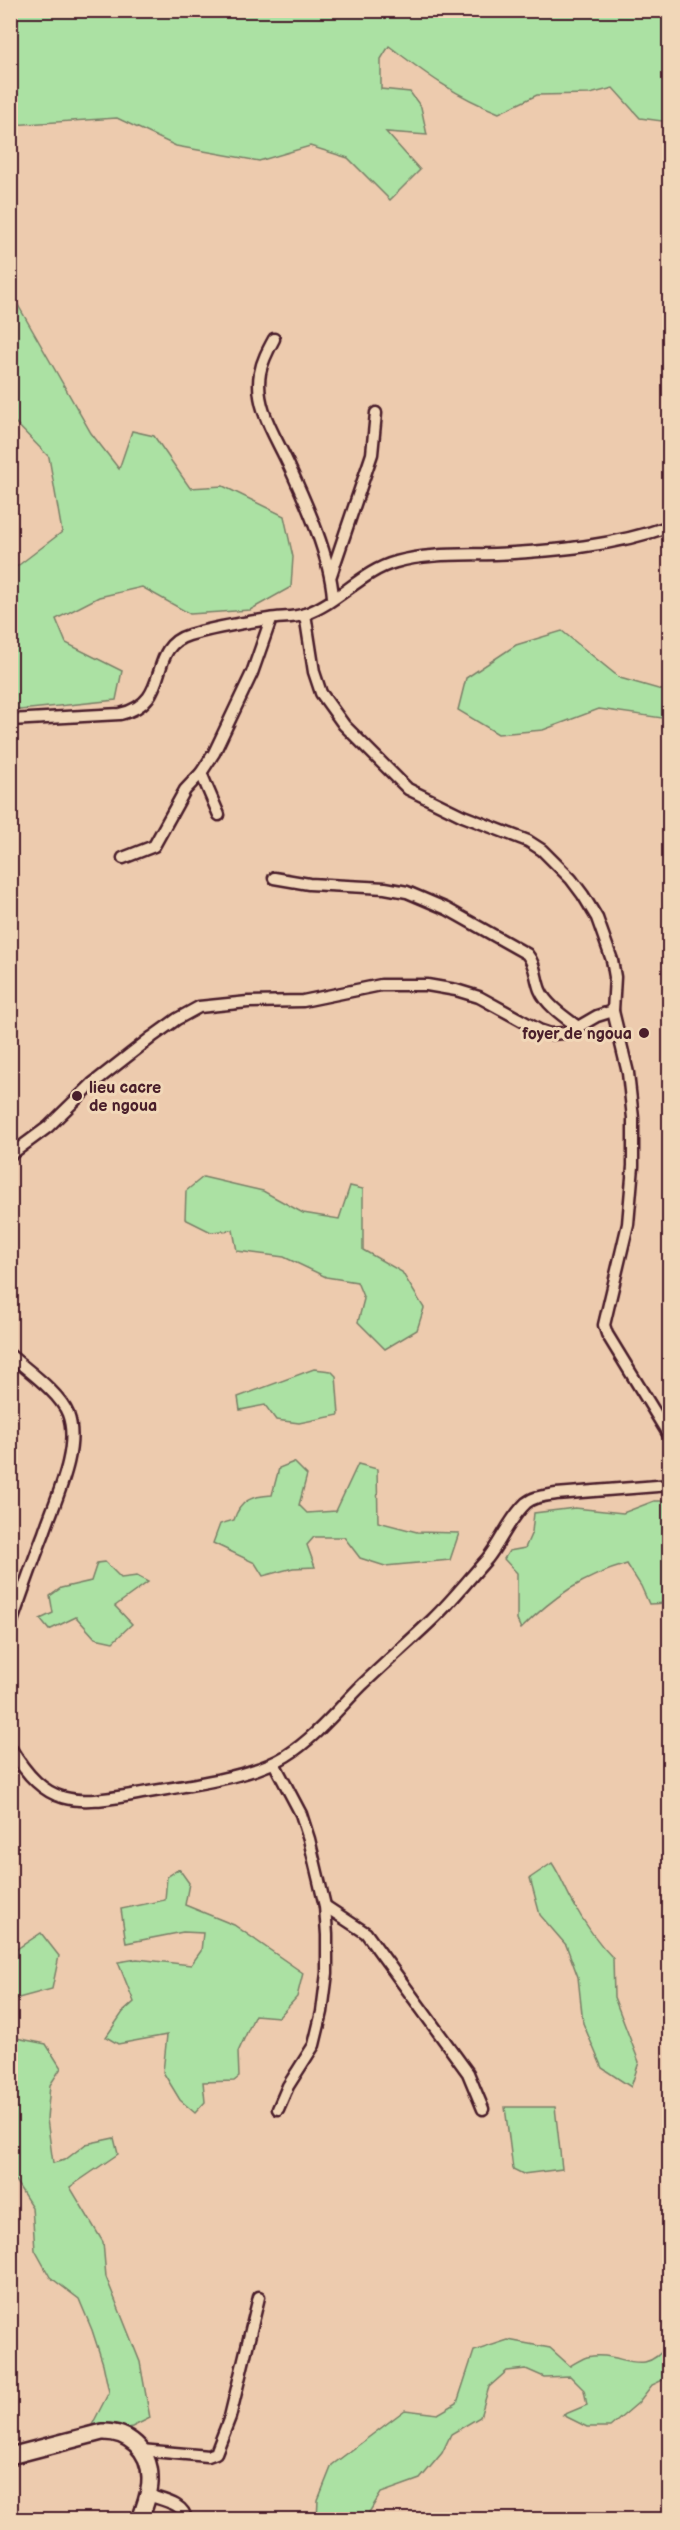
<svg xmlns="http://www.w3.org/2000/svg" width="680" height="2530" font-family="'Balsamiq Sans',sans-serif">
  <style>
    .green { fill: #abe1a3; stroke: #7a8067; stroke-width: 1.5 }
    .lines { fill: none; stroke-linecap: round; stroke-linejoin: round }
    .street-casing { stroke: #4a1f2b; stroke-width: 15 }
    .secondary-casing { stroke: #4a1f2b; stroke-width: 20 }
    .street { stroke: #f1d7b8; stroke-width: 10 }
    .secondary { stroke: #f1d7b8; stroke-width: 15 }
    .poi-dot { fill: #4a1f2b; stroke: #f1d7b8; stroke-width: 2 }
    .labels { text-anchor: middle; stroke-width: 6; stroke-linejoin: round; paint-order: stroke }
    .poi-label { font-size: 16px; font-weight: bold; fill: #4a1f2b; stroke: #f1d7b8; text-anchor: end }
  </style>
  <rect width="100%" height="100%" fill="#edcbae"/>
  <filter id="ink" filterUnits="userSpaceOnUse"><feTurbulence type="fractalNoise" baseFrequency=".0167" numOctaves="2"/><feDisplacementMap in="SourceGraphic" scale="12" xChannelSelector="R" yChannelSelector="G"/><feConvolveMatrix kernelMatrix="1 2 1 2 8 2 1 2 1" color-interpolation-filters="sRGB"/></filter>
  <g filter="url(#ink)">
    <g class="green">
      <path d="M11,10L669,11V122L640,118L613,88L590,94L537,95L499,113C455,96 426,74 389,46L381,59V89L410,92L421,107L427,135L386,132L420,170L390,200L348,158L310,146L259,161L176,146L117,118L11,125Z"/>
      <path d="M10,291L91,433L119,469L132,431L154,436L190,488L223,486L284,516L293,557L291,587L250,610L190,614L142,587L99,597L56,619L66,643L122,671L116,700L20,710L11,705V571L62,532L49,457L11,418Z"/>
      <path d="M562,631L620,678L669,692V719L599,709L543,730L498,734L458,710L466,678L516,645Z"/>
      <path d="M203,1177L263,1191L303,1213L339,1219L350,1186L363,1189V1250L402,1272L424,1308L417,1330L385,1349L358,1322L364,1299L357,1282L326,1277L284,1257L237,1251L233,1230L211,1232L185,1219L186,1191Z"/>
      <path d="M314,1369L331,1371L336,1376L339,1415L299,1423L276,1420L265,1405L240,1410L238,1397Z"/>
      <path d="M294,1462L307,1475L299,1505L307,1513L336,1511L358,1464L377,1469L378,1522L417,1532L459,1533L450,1560L385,1566L360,1558L344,1537H314L307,1545L315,1567L293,1568L263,1576L255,1563L213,1543L220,1524L234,1520C240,1500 252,1496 272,1495L279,1468Z"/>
      <path d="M654,1501H669V1603L649,1604L641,1586L627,1564C582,1577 554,1596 521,1629L517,1620V1573L504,1559L509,1551L525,1548L532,1532L534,1513L575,1508L623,1513Z"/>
      <path d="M105,1562L121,1578L137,1576L148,1582L115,1606L132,1624L113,1642L95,1638L76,1617L49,1630L40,1619L53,1613L50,1596L61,1588L91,1581L97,1563Z"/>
      <path d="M552,1863C560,1875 565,1888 572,1901C583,1921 597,1942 613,1958L614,1997L639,2062L631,2087L602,2068L583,2023L578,1977L566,1945L540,1915L530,1878Z"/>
      <path d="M179,1869L189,1883L185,1905L234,1925L303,1973L297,1997L279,2017L255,2015L238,2052L239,2077L234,2081L203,2082L205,2102L195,2113L180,2100L163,2072L167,2035L118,2044L106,2037L123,2012L134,2002L118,1962L137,1959L191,1965L201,1951L203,1933L183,1932L126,1943L121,1909L165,1900L167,1877Z"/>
      <path d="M41,1933L59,1956L52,1989L11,2000V1953Z"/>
      <path d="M11,2037L46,2044L61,2068L50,2085L47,2119L53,2163L65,2160L86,2144L114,2138L118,2154L70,2187L103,2242L106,2277L140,2362L150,2418L132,2427L101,2433L92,2425L109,2392L103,2364L92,2330L79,2299L50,2277L35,2250L32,2207L11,2174Z"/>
      <path d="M505,2107H555L562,2169L523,2174L513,2169Z"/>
      <path d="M508,2340L550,2348L570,2366C575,2363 581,2359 587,2357C621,2349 642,2382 669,2343V2377L652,2385L638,2403L610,2427H587L563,2415L587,2405L584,2390L570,2376L544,2377L526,2369L507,2371L489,2387L480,2417L451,2434L442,2453L420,2479L381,2493L365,2519H317L318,2500L332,2465L405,2410L438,2414L457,2403L474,2351Z"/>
    </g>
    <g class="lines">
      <defs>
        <g id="street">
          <path d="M274,339C268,350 262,361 260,373C254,408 277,438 290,468C307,505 330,557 333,597"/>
          <path d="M331,575L372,454L376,413"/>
          <path d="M305,614L314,672L321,693L344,725L408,789L463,816L528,841L542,850L571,879L583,895L597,918L612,960L615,977L613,1011L628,1073L633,1118V1166L628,1224L604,1325L607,1334L670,1437"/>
          <path d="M10,720L120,714C174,702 145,648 189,635C216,627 242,623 269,619C281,617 295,618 305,614C338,603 362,571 396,562C427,553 463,555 495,554C554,551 615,546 670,526"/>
          <path d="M201,773L219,815"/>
          <path d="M123,858L154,846L185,790L201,773L214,753L252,673L271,619"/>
          <path d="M274,878L309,884L385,888L407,892L447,909L527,954C536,965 535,977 540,990C546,1005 566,1018 578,1027L597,1016L613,1011"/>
          <path d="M10,1155L48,1127L92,1084L152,1037L177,1019L199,1007L248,1002L303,1001L381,985H427L456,990L479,997L539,1030L551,1034L564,1033L578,1027"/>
          <path d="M10,1355C27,1370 60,1393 68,1414C81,1449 55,1500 44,1533C32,1564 21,1596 10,1627"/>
          <path d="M10,1747C46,1808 74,1805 137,1794C180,1786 249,1779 286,1756C315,1738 338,1709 362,1685C385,1663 409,1642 432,1620C452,1601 469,1579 487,1559C501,1542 509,1519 526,1503C534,1496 545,1496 556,1494L670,1485"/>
          <path d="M274,1763L301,1814L309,1839L325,1906L327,1935V1973L322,2012L314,2045L288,2086L278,2109"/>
          <path d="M325,1906L366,1933L468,2073L483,2109"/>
          <path d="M141,2450L208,2456L216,2453L230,2417L259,2297"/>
          <path d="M148,2495C161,2500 185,2503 186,2520"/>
        </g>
        <path id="secondary" d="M10,2456L102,2432C128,2431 150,2450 150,2478C151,2492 144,2507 140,2520"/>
      </defs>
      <use href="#street" class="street-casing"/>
      <use href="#secondary" class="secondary-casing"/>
      <use href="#street" class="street"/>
      <use href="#secondary" class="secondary"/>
    </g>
  </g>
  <g class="poi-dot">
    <circle cx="644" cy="1033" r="6"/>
    <circle cx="77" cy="1096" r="6"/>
  </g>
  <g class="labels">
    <g class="poi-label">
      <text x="632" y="1039">foyer de ngoua</text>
      <text x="89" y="1093" text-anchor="start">lieu cacre<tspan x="89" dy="18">de ngoua</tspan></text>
    </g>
  </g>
  <rect width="680" height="2530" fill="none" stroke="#f1d7b8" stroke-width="36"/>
  <rect x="18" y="18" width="644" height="2494" fill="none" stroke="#4a1f2b" stroke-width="2" filter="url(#ink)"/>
</svg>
